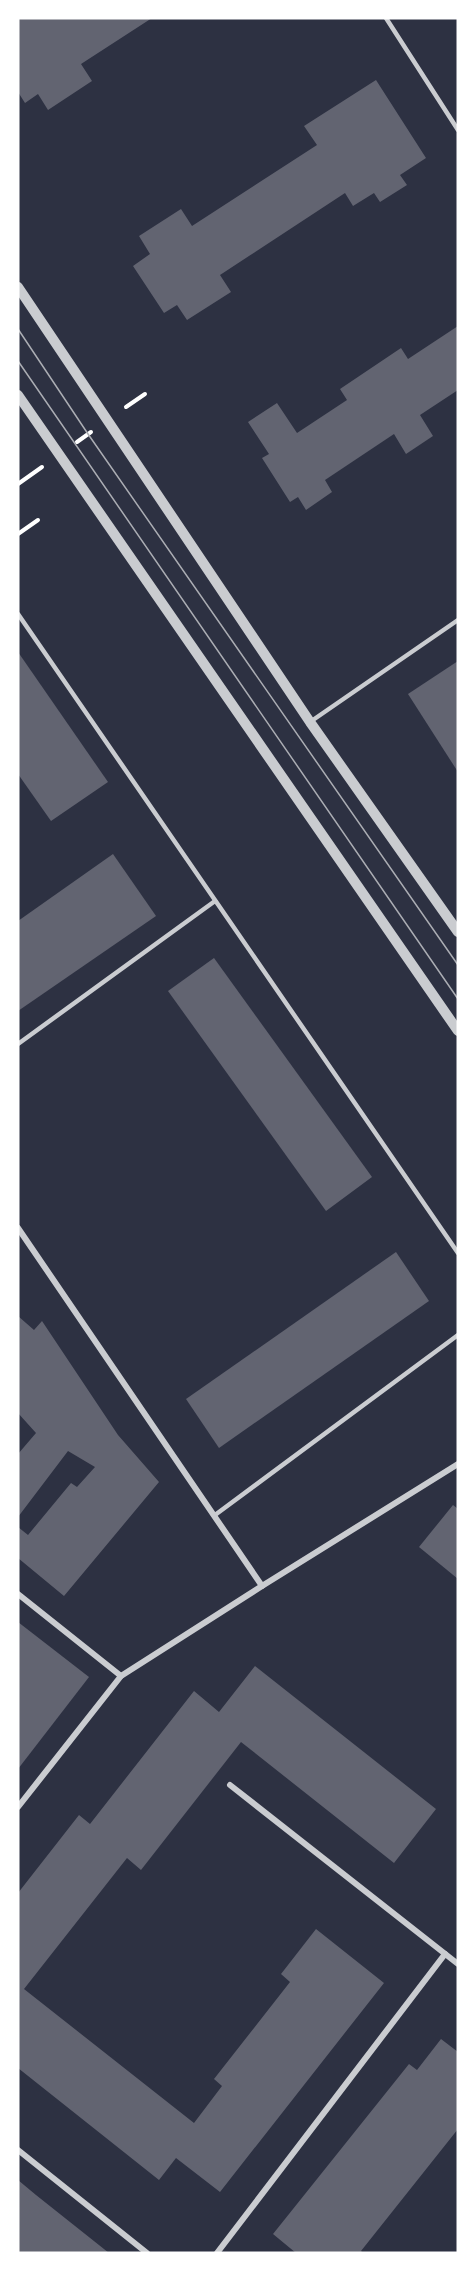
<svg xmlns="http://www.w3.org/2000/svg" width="476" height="2271" font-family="'IBM Plex Serif',serif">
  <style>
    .building { fill: #626471 }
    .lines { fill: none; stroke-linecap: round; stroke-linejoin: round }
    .path { stroke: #fff; stroke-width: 4 }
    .service { stroke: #caccd0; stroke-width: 4.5 }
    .minor { stroke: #caccd0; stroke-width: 6 }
    .tertiary { stroke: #caccd0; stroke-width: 10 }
    .tram { stroke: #abadb3; stroke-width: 1.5 }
  </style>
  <rect width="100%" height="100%" fill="#2d3142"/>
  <g class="building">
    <path d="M18,18H152L81,64L92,81L48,110L38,94L25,103L18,92Z"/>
    <path d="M376,80L426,158L400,175L407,185L380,202L374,193L353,206L345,193L220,275L231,292L187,320L177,305L164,313L133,266L150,254L139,236L181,209L192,226L317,145L304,126Z"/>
    <path d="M458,326V390L420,415L433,436L406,454L394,434L325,480L332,492L306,510L298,497L290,502L262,458L269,454L248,422L277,403L297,433L347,400L340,389L401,348L408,359Z"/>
    <path d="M18,652L108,782L51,821L18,774Z"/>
    <path d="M458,661V772L408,694Z"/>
    <path d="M113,854L156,916L18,1011V921Z"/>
    <path d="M214,958L372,1177L326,1211L168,991Z"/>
    <path d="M396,1252L429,1301L219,1448L186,1399Z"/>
    <path d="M18,1316L34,1330L42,1321L118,1435L159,1482L64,1596L18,1558V1527L28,1535L71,1483L77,1487L95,1467L68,1451L18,1517V1454L36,1433L18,1413Z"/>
    <path d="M453,1505L458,1509V1579L419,1547Z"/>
    <path d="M18,1622L89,1677L18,1769Z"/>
    <path d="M255,1666L436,1809L394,1863L241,1742L141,1870L127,1858L24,1989L194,2123L222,2086L214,2079L290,1982L281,1974L316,1929L384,1983L220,2192L176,2158L159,2180L18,2068V1893L79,1815L90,1824L194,1691L219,1712Z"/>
    <path d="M441,2039L458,2052V2129L361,2251L363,2253H296L273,2234L409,2064L417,2070Z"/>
    <path d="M18,2180L36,2195L109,2253H18Z"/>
  </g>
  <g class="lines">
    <g class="path">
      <path d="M126,407L145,394"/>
      <path d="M77,442L91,432"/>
      <path d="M18,484L42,467"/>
      <path d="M18,534L38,520"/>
    </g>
    <g class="service">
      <path d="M386,18L458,130"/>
      <path d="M18,614L458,1253"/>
      <path d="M310,722L458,620"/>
      <path d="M18,1044L215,901"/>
      <path d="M215,1515L458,1335"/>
    </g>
    <g class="minor">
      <path d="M18,1228L262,1586"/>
      <path d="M18,1594L121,1676"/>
      <path d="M230,1785L458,1964"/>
      <path d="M18,1807L121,1676L262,1586L458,1464"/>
      <path d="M18,2150L147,2253"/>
      <path d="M217,2253L445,1954"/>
    </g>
    <g class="tertiary">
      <path d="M18,287L310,722L458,932"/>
      <path d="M18,395L458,1031"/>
    </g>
    <g class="tram">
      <path d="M18,329L88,434L458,965"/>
      <path d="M18,361L458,999"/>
    </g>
  </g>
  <rect width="476" height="2271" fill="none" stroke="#ffffff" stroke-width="39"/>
</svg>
